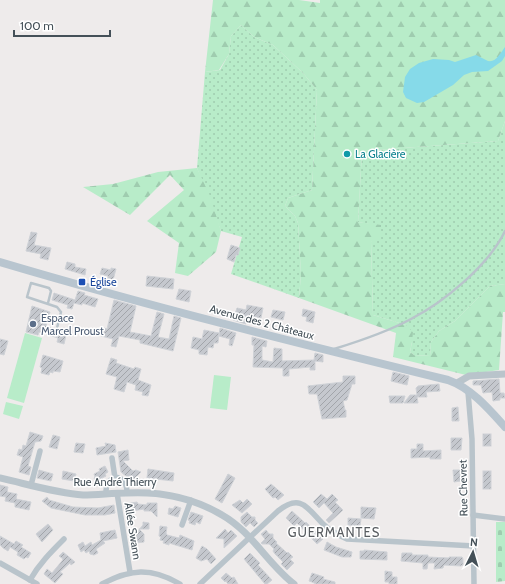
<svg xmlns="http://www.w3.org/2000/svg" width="505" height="584" font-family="Cabin,sans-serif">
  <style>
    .grass { fill: url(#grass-dots) }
    .forest { fill: url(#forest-firs) }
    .cemetery { fill: url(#cemetery-stones) }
    .park { fill: #b8ecc9 }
    .water { fill: #86dae9 }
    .building { fill: url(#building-hatch); stroke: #cfd2d7 }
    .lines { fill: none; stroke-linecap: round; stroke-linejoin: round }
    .service { stroke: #b9c4cb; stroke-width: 2.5 }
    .minor { stroke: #b9c4cb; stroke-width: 5.5 }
    .tertiary { stroke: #b9c4cb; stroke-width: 7 }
    .secondary { stroke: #b8c5cf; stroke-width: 8 }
    .culture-dot { fill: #0f9aa8; stroke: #fff; stroke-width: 1.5 }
    .transit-dot { fill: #1a4fb4; stroke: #fff; stroke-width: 1.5 }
    .service-dot { fill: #5c6f8a; stroke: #fff; stroke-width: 1.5 }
    .labels { text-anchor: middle; stroke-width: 3; stroke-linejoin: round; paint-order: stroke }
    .culture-label { font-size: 11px; fill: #0d838f; stroke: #fff; text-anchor: start }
    .transit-label { font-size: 11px; fill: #164399; stroke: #fff; text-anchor: start }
    .service-label { font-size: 11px; fill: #4e5e75; stroke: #fff; text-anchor: start }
    .street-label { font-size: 11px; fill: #445058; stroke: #fff }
    .quarter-label { font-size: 13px; letter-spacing: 1px; fill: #585c60; stroke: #fff }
  </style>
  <defs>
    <pattern id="grass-dots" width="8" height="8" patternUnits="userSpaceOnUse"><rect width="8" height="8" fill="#b8ecc9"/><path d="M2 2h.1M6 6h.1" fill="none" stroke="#9fccaf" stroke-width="1.8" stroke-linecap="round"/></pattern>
    <pattern id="forest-firs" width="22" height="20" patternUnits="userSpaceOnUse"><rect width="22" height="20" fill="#b8ecc9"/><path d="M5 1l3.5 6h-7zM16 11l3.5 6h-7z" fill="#9fccaf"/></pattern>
    <pattern id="cemetery-stones" width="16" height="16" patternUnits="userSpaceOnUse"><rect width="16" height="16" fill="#b8ecc9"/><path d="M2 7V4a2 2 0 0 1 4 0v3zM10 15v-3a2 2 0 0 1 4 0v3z" fill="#9fccaf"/></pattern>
    <pattern id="building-hatch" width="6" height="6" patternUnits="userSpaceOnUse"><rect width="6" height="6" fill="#c5c8ce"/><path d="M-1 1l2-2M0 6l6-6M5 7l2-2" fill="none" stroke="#a2a5aa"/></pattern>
  </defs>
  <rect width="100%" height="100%" fill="#eeebeb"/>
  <g class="grass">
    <path d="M241,25L254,37L273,45L303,73L317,90L312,190L288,198L285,206L295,216L298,223L301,274L299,298L231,274L242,237L221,231L197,168L205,72L220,70L229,54L231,36Z"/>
    <path d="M505,121V284L490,286L455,321L439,331L431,342L430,356L414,355L410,352L412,342L406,325L373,315L371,242L381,226L358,222L362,151L498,141Z"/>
  </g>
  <g class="forest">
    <path d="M213,0H299L320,3V0H505V121L498,141L362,151L358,222L381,225V237L371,242L373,315L406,325L413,332L412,342L410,352L414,355L430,356L431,342L439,331L455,321L490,286L505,284V312H503L499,370L466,375L393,357L396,333L299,298L301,274L298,223L295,216L285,206L288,198L312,190L317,90L303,73L273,45L254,37L241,25L231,36L229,54L219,70L205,72Z"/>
    <path d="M197,168L210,196L221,231L216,252L188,276L175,273L179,243L147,221L184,190L170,175L130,215L83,187L113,184L158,172Z"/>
  </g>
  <path class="cemetery" d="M496,522H505V581L496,582Z"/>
  <g class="park">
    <path d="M25,333L42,338L24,403L7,398Z"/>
    <path d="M214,375L231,377L227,410L210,408Z"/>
    <path d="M6,402L23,406L19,419L3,414Z"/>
  </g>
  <path class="water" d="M505,47V56L502,61L488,71L472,72L464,75L453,85L424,102L417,103L406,98L403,92L405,77L410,69L419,63L433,59L449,60L455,62L476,55C480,57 484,59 488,61C496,63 501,52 505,47Z"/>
  <g class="building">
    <path d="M31,232L37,233L34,245L51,248L48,260L40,258L41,254L26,251Z"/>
    <path d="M231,245L240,248L238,255H236L234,262L227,259Z"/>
    <path d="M67,262L75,264V267L86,269L85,275L65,269Z"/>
    <path d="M102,268L111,270V268L116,269L113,280L108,279V276L100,274Z"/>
    <path d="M147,276L174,279L173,289L146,286Z"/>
    <path d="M179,289L191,291L189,302L176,299Z"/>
    <path d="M78,291L85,293L84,295L98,299L95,307L82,303V305L74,303L72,309L67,308L68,305L52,300L54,293L75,300Z"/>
    <path d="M114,300L136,306L130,332L151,336L157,312L164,314L158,337L169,339L174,316L181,318L173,351L140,343V340L119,336L116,347L111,346L113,339L101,336L104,328L107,329Z"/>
    <path d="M247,305L263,308L261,318L248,315L246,324L233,320L237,308L246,310Z"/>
    <path d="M32,306L50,312L46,326L57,331L61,329L67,331L64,344L57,342L58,338L39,332L38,335L26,332Z"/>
    <path d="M303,309L315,312L313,323L306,321L307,317L302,316Z"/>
    <path d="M273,310L285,312L283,320L271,317Z"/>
    <path d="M220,328L236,333L232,346L229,345L230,339L219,336Z"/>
    <path d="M204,330L219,333L218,343H214L213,348L208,347L207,355L199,354V350L191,348L193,337L202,339Z"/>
    <path d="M252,337L267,341L266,347L262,346V360L273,362L274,348L282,349V361L314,360L315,353L323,355V362L315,361V370H310V367L289,369V376H283V368L253,367L254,345H252Z"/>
    <path d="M0,339L8,341L4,355L0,354Z"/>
    <path d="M43,355L63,361L60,372L53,371V373L50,372L49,375L41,373L42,368L40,367Z"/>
    <path d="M111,358L117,360L116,363L134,369L135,367L141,369L138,380L151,385L148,396L142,395L143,392L135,390L136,385L127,382L124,392L114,389L117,377L106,374Z"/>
    <path d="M393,372L409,376L407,385L391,381Z"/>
    <path d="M343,376H355V384H352L347,400L343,401L345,410H346V417L322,419L317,394H309L308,386L343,382Z"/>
    <path d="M499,379L500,393H504L505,398H500V400L493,401L492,392L483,393L481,385H473V381Z"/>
    <path d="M439,384L440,391L426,392L427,397H417L418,403H404L410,395H417L416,388L418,386Z"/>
    <path d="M389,396H405L403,403H390Z"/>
    <path d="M458,407L459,421H452V408Z"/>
    <path d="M30,432L43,436L41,441L35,442L28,466L31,467L29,475L19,472L23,457L17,455L19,449L22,450L23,445L26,446Z"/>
    <rect x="483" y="434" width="8" height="12"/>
    <path d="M53,435L60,437L57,449L49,447Z"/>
    <path d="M451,438H462L461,450H451Z"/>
    <path d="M76,443L85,444L83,453L74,452Z"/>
    <path d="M105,443L115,445L116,452L97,455L96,448L106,446Z"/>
    <path d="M417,444H423V451L441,450V459H430V457L411,458V449H417Z"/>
    <path d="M128,450L129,460L123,461L133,471L136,470L141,472L132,481L121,472L118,452Z"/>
    <path d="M105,466L108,472L105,474L106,476L102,478L103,480L101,481V482L97,484L94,478L95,477L94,474L100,471L99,469Z"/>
    <path d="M148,469L174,473L173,481L147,478Z"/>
    <path d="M39,470L53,474L51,481L37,478Z"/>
    <path d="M453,470H461V481L454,482Z"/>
    <path d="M63,471L76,474L74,481L62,479Z"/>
    <rect x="483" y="471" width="8" height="18"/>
    <path d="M228,474L235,478L222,503L215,499Z"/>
    <path d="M271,484L284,495L278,500L275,497L273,498L265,489Z"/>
    <path d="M0,485L8,487L7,492L17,494L16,499L31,502L29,510L15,507V503L5,501L6,497L0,496Z"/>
    <path d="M321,494L327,499L332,494L338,500L335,502L343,510L329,523L326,520L333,513L324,503L319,508L313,502Z"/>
    <path d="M47,497L49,500L73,507L98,508L114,505L115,513L105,515H85L51,508L42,501Z"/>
    <path d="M247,499L252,504L242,513L232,505L240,500L243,503Z"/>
    <path d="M137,502L138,504L147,505V503H157V517L151,511H144V509L126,512L125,504Z"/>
    <path d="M175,506L181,508L178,517L168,514L169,508L173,509Z"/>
    <path d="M361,507L376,508L374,519L361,518Z"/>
    <path d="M292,511L305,523L306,522L323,539L317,544L297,523L294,526L286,518Z"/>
    <path d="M191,512L203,516L200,524L196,522L195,525L189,523L190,521L188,520Z"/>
    <path d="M247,512L252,517H255V520L258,523L254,527L250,523L246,527L241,522V517Z"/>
    <path d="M348,518L361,519L360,526L348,525Z"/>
    <path d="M143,522L149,523V529H139L144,534V542L135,543L134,531H138L143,525Z"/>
    <path d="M48,524L53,530L42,542L36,534Z"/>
    <path d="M160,526L167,527L166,533L167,535L179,538L180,535L194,541L192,550L169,543V545L163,543L164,541L160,540L161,537L159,536Z"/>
    <path d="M225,529L228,533L231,530L237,536L224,548V539L216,538Z"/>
    <path d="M115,530L117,538L103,541L105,543L96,549L98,553L94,555L90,554L89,551L86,553L84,550L81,552L78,545L83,542L85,546L91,542L92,545L101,540L100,533Z"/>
    <path d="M266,530L269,534H273V538L277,542L276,543L287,553L288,552L293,557L290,559L294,563L287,570L281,564L283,562L275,554L273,551L274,549L269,544H262L261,543L265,539L261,534Z"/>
    <path d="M0,536L14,544L16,541L23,545L21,547L31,553L28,558L26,557L24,559L17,555L18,552L10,547L8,551L3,548L0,545Z"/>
    <path d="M327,542L336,547L352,552L351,557H342L324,550Z"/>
    <path d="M202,546L207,549L216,559L211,564L207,559L201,561L196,558Z"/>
    <path d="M364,550L387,552V560L360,559V551H364Z"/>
    <path d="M63,552L75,562L71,565L70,563L60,572L63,574L55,583L44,574L47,569L52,573L62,561L63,559L59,556Z"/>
    <path d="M250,553L260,563L258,565L272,580L267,584H265L244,559Z"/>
    <path d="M402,553H412V555H428V557L449,558V557H462L463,559V565L461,566L444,565L443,568L434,569L435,563H428L427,569H423V563L401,561Z"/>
    <path d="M385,571L392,572V577H397V584H389V582H385Z"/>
    <path d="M226,573L232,578L234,577L238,584H228L226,581L225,582L221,578Z"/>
    <path d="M312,573L324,577L323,579L335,582V584H316L312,582L309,581Z"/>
  </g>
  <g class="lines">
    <g class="service">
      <path d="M48,303L51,291L49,288L31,283L27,297L57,307L61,312L57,328"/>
      <path d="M334,349C360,341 387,332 411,319C444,302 489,265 505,231"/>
    </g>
    <g class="minor">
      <path d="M468,392L472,439L474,584"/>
      <path d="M112,458L115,478"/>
      <path d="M31,485L40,451"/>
      <path d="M117,493L130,572"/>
      <path d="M106,494C105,472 127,473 127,492"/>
      <path d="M473,515L505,519"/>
      <path d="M182,525L191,500"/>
      <path d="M0,563L37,584"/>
      <path d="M30,580C39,564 51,552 64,539"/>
      <path d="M102,584C130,569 151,567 180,584"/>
      <path d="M200,584L278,511C301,493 307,508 323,524C330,531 338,535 347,539L474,546"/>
    </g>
    <g class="tertiary">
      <path d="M457,383L469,376L505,374"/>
      <path d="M0,478C27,484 56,493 83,495C98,495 112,493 126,493C160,491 192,497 222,515C252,532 268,564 294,584"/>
    </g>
    <path class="secondary" d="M0,262C148,306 298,343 448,380C471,388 489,409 505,427"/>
  </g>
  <circle class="culture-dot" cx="347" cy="154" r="4"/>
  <rect class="transit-dot" x="78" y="278" width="8" height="8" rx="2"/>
  <circle class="service-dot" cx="33" cy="324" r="4"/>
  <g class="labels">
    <g class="culture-label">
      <text x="355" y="158">La Glacière</text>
    </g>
    <g class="transit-label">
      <text x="90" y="286">Église</text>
    </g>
    <g class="service-label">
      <text x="41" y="322">Espace<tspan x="41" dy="13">Marcel Proust</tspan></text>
    </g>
    <g class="street-label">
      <text transform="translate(262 322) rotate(15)" y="4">Avenue des 2 Châteaux</text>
      <text x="115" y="486">Rue André Thierry</text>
      <text transform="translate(463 488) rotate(-91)" y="4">Rue Chevret</text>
      <text transform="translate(133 531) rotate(81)" y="4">Allée Swann</text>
    </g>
    <g class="quarter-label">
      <text x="334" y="537">GUERMANTES</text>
    </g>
  </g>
  <g transform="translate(473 552) rotate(5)" stroke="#ffffff" stroke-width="3" paint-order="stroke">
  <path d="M0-3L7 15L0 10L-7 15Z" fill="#445058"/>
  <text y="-6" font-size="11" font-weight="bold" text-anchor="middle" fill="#445058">N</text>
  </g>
  <path d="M14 30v6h96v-6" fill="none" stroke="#445058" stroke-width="2"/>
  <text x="20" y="30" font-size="12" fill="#445058" stroke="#ffffff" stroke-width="3" paint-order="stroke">100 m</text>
</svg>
